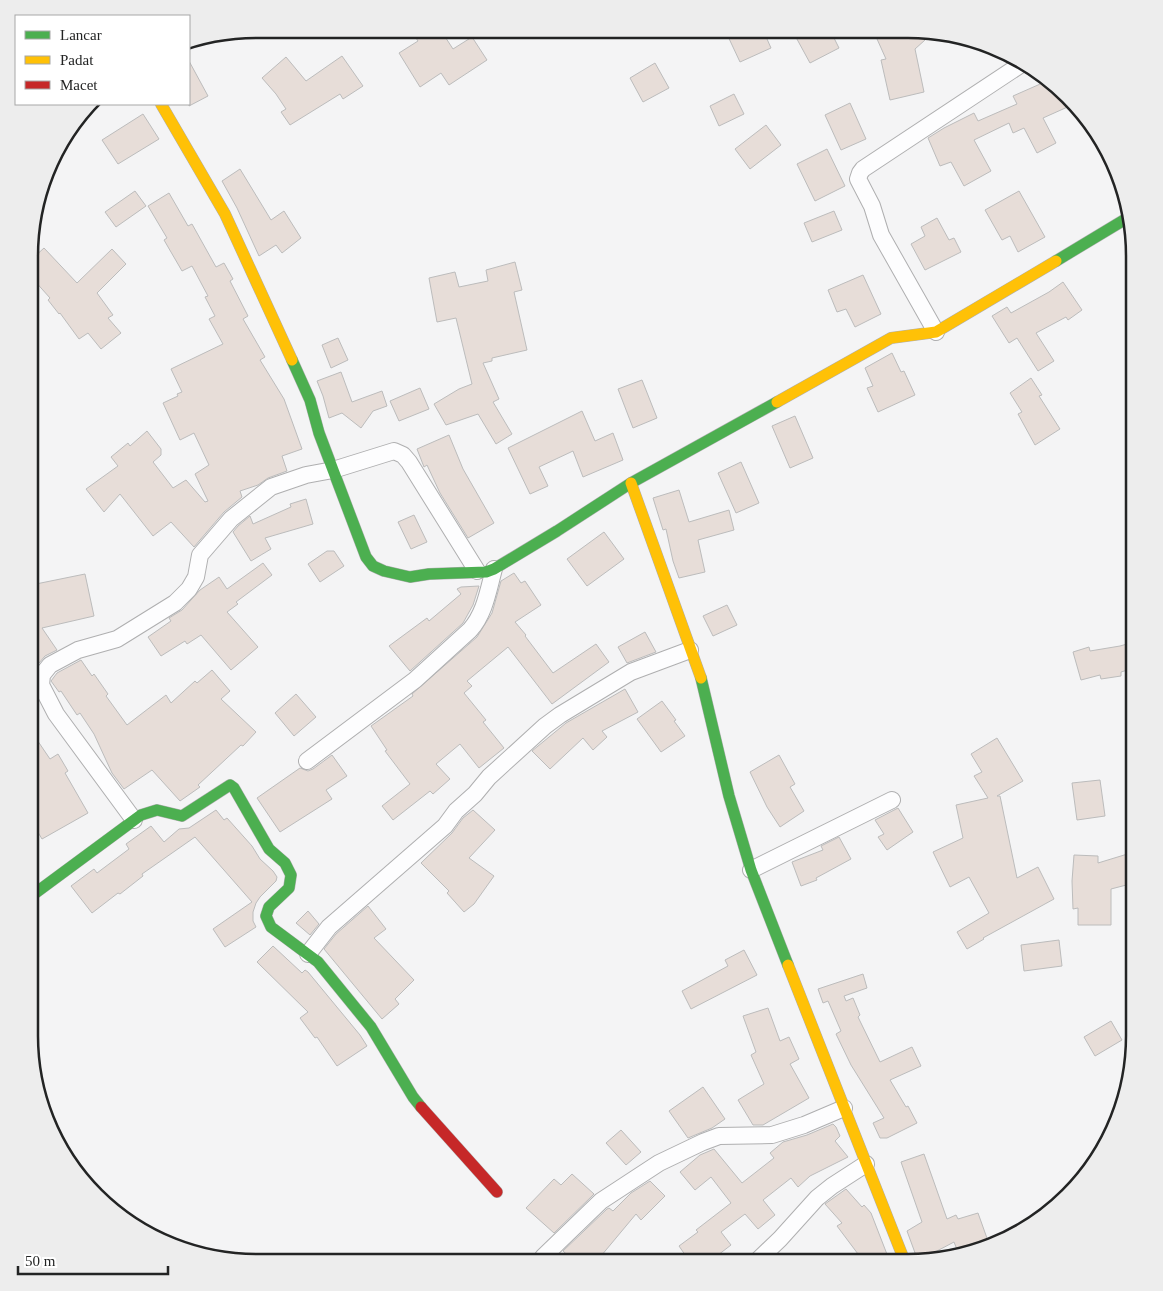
<svg xmlns="http://www.w3.org/2000/svg" width="1163" height="1291" font-family="Georgia,serif">
  <style>
    .building { fill: #e7ddd8; stroke: #bcbcbc }
    .lines { fill: none; stroke-linecap: round; stroke-linejoin: round }
    .street-casing { stroke: #afafb0; stroke-width: 18 }
    .fast-casing { stroke: #afafb0; stroke-width: 12 }
    .slow-casing { stroke: #afafb0; stroke-width: 12 }
    .jam-casing { stroke: #afafb0; stroke-width: 12 }
    .street { stroke: #fdfdfe; stroke-width: 16 }
    .fast { stroke: #4caf50; stroke-width: 11 }
    .slow { stroke: #ffc107; stroke-width: 11 }
    .jam { stroke: #c62828; stroke-width: 11 }
    .rim { fill: none; stroke: #232424; stroke-width: 2.5 }
  </style>
  <rect width="100%" height="100%" fill="#f4f4f5"/>
  <g class="building">
    <path d="M410,29H440L453,49L472,37L487,60L449,85L441,73L420,87L399,53L418,41Z"/>
    <path d="M725,30H763L771,48L740,62Z"/>
    <path d="M792,30H830L839,48L810,63Z"/>
    <path d="M873,30L935,31L915,49L924,92L890,100L881,60L886,59Z"/>
    <path d="M342,56L363,86L343,99L340,94L290,125L281,112L286,109L276,94L262,78L286,57L306,81Z"/>
    <path d="M189,61L208,96L189,106Z"/>
    <path d="M655,63L669,88L643,102L630,78Z"/>
    <path d="M1047,81L1072,105L1043,118L1056,143L1037,153L1024,128L1013,133L1009,123L974,140L991,171L964,186L951,162L940,166L928,138L944,128L974,113L978,121L1017,104L1013,96Z"/>
    <path d="M734,94L744,114L719,126L710,106Z"/>
    <path d="M850,103L866,139L841,150L825,115Z"/>
    <path d="M143,114L159,139L118,164L102,140Z"/>
    <path d="M766,125L781,145L750,169L735,149Z"/>
    <path d="M827,149L845,186L815,201L797,164Z"/>
    <path d="M240,169L271,220L284,211L301,238L282,253L276,245L259,256L237,208L222,181Z"/>
    <path d="M135,191L146,206L116,227L105,212Z"/>
    <path d="M1019,191L1045,237L1018,252L1010,236L1002,240L985,210Z"/>
    <path d="M169,193L188,226L192,224L216,267L224,263L233,279L230,281L248,316L243,319L265,357L260,360L284,399L302,449L282,456L287,471L268,478L258,485L240,491L242,497L224,512L194,547L171,522L153,536L120,494L104,512L86,489L118,466L111,457L128,443L130,446L147,431L161,449V455L153,462L173,488L186,480L205,502L208,501L195,474L209,465L194,433L180,440L163,403L178,396L177,394L182,392L171,369L223,344L209,319L215,316L205,297L208,296L192,266L182,271L164,240L167,238L148,206Z"/>
    <path d="M834,211L842,230L812,242L804,223Z"/>
    <path d="M937,218L949,240L954,238L961,252L925,270L911,244L925,236L921,227Z"/>
    <path d="M44,248L77,283L112,249L126,264L97,293L113,315L108,318L121,333L101,349L88,333L79,339L60,313L59,314L48,300L50,298L33,279V258Z"/>
    <path d="M515,262L522,290L514,292L527,350L492,358V361L483,363L499,399L493,402L512,434L496,444L478,414L446,425L434,404L459,389L472,384L456,318L437,322L429,278L455,272L459,287L488,281L486,270Z"/>
    <path d="M863,275L881,314L855,327L846,309L837,312L828,290Z"/>
    <path d="M1063,282L1082,310L1068,320L1066,317L1036,333L1054,361L1038,371L1017,338L1009,343L992,316L1007,307L1011,313L1049,292Z"/>
    <path d="M338,338L348,360L331,368L322,345Z"/>
    <path d="M892,353L901,372L904,371L915,395L878,412L867,388L873,386L865,368Z"/>
    <path d="M341,372L352,402L382,391L387,406L373,411L361,428L342,413L329,418L323,396L317,381Z"/>
    <path d="M1031,378L1042,395L1039,396L1060,429L1035,445L1018,414L1022,412L1010,393Z"/>
    <path d="M642,380L657,418L633,428L618,389Z"/>
    <path d="M420,388L429,409L399,421L390,401Z"/>
    <path d="M582,411L595,441L613,433L623,460L583,477L573,451L539,467L548,486L530,494L508,448Z"/>
    <path d="M795,416L813,458L790,468L772,426Z"/>
    <path d="M449,435L463,469L494,523L468,538L440,493L427,465L424,467L417,449Z"/>
    <path d="M741,462L759,503L736,513L718,473Z"/>
    <path d="M679,490L689,522L729,510L734,530L698,540L705,572L679,578L673,561L666,529L663,530L653,498Z"/>
    <path d="M306,499L313,524L265,538L271,549L251,561L233,532L238,526L250,516L253,524L291,507L290,504Z"/>
    <path d="M414,515L427,542L411,549L398,522Z"/>
    <path d="M604,532L624,559L587,586L567,559Z"/>
    <path d="M327,551H334L344,566L320,582L308,564Z"/>
    <path d="M263,563L272,575L236,602L238,604L227,612L258,647L231,670L201,635L187,644L185,641L161,656L148,637L171,621L169,618L182,610L200,590L219,577L227,589Z"/>
    <path d="M514,573L521,583L525,581L541,605L515,622L526,635L525,636L553,673L596,644L609,662L552,704L508,647L467,681L472,686L464,693L486,720L483,722L504,748L479,768L460,744L436,764L450,779L433,794L430,791L393,820L382,806L410,784L385,751L387,750L371,726L413,696L412,694L477,637L492,613L501,581Z"/>
    <path d="M85,574L94,616L42,628L57,650L45,656L39,663L31,650V585Z"/>
    <path d="M479,586L473,605L463,623L410,671L389,646L427,618L429,621L461,594L457,589L461,587Z"/>
    <path d="M727,605L737,625L713,636L703,616Z"/>
    <path d="M645,632L656,652L627,663L618,647Z"/>
    <path d="M1134,642V668L1121,672V676L1101,679L1100,675L1081,680L1073,652L1089,647L1090,651L1120,646Z"/>
    <path d="M81,660L92,676L94,674L108,694L106,696L127,725L166,695L171,703L195,681L197,683L212,670L230,691L221,699L256,732L243,746L241,745L198,785L200,787L180,801L152,770L124,789L112,773L94,734L80,713L77,715L61,691L59,692L51,681L57,673Z"/>
    <path d="M625,689L638,712L602,731L607,737L593,750L583,738L550,769L532,751L566,723Z"/>
    <path d="M296,694L316,717L294,736L275,713Z"/>
    <path d="M662,701L676,720L674,721L685,736L661,752L637,719Z"/>
    <path d="M31,731L50,759L58,754L68,771L65,773L88,813L42,839L30,819Z"/>
    <path d="M997,738L1023,781L997,796H1000L1017,878L1038,867L1054,899L983,938L984,939L967,949L957,932L989,913L969,877L950,887L933,852L963,838L956,805L988,798L974,776L982,772L971,754Z"/>
    <path d="M332,755L347,776L326,790L332,799L280,832L257,798L300,768L308,771L313,769Z"/>
    <path d="M779,755L795,784L790,787L804,811L780,827L767,807L750,772Z"/>
    <path d="M1100,780L1105,816L1077,820L1072,783Z"/>
    <path d="M898,808L913,832L887,850L878,837L884,834L875,820Z"/>
    <path d="M216,810L224,820L227,818L252,846L260,859L273,871L277,877L276,881L260,897L256,903L253,912V921L256,927L225,947L213,929L252,902L195,837L142,874L143,876L120,894L118,893L92,913L71,886L94,869L97,873L129,849L126,844L151,826L164,842L179,829L189,828Z"/>
    <path d="M473,810L495,830L469,858L494,876L474,904L464,912L447,893L449,891L421,863L452,833L463,818Z"/>
    <path d="M839,837L851,859L816,878L817,880L801,886L792,862L823,850L821,846Z"/>
    <path d="M1134,852V883L1111,889V925H1078V908L1073,909L1072,881L1074,855L1098,856V863Z"/>
    <path d="M368,906L386,929L374,938L414,980L395,999L399,1004L382,1019L324,949L336,934Z"/>
    <path d="M308,911L319,924L310,935L296,923Z"/>
    <path d="M1059,940L1062,966L1024,971L1021,945Z"/>
    <path d="M273,946L302,973L305,970L308,972L360,1035L367,1046L337,1066L317,1037L315,1038L300,1018L308,1012L257,962Z"/>
    <path d="M744,950L757,975L691,1009L682,991L728,966L725,960Z"/>
    <path d="M863,974L867,988L844,996L846,1001L853,998L860,1015L858,1017L880,1062L912,1047L921,1066L890,1080L906,1107L908,1106L917,1123L887,1138H880L873,1123L884,1118L851,1065L836,1034L841,1031L828,1001L823,1003L818,989Z"/>
    <path d="M768,1008L780,1041L789,1037L799,1059L790,1064L809,1098L763,1125H753L738,1100L764,1084L751,1055L756,1052L743,1016Z"/>
    <path d="M1111,1021L1122,1040L1095,1056L1084,1037Z"/>
    <path d="M703,1087L725,1119L712,1128L688,1138L669,1111Z"/>
    <path d="M833,1124L836,1127L840,1136L835,1141L848,1157L810,1176L798,1187L791,1178L763,1200L775,1215L758,1229L745,1214L721,1232L731,1245L709,1262H690L679,1246L698,1232L696,1230L731,1203L711,1177L695,1190L680,1172L700,1155L714,1149L742,1183L774,1158L770,1153L783,1142L807,1135Z"/>
    <path d="M621,1130L641,1152L626,1165L606,1143Z"/>
    <path d="M924,1154L947,1219L956,1215L958,1219L978,1213L988,1241L958,1252L954,1242L918,1261L907,1231L922,1222L901,1162Z"/>
    <path d="M572,1174L594,1194L554,1233L526,1208L554,1179L561,1185Z"/>
    <path d="M650,1181L665,1196L641,1220L636,1214L596,1262H575L563,1251L607,1209L609,1208L613,1211L631,1193Z"/>
    <path d="M846,1189L862,1207L864,1205L871,1213L890,1262H864L837,1226L842,1223L825,1204Z"/>
  </g>
  <g class="lines">
    <defs>
      <g id="street">
        <path d="M936,332L881,235L872,206L858,179L860,173L863,169L1023,63"/>
        <path d="M307,761L415,680L470,630C485,613 488,591 494,569"/>
        <path d="M134,820L56,714L41,685L42,675L50,665L78,650L117,639L175,603L189,589L196,577L200,555L231,519L271,487L306,475L333,470L394,451L403,455L409,462L477,571"/>
        <path d="M751,870L892,800"/>
        <path d="M308,954L329,927L445,826L456,811L475,794L489,777L545,726L560,715L631,672L690,650"/>
        <path d="M542,1262L543,1257L601,1201L659,1163L703,1142L719,1136L772,1135L804,1125L844,1108"/>
        <path d="M756,1262L780,1239L817,1198L832,1186L866,1164"/>
      </g>
      <g id="fast">
        <path d="M1056,261L1129,217"/>
        <path d="M292,360L310,400L319,433L366,557L373,566L384,571L410,577L429,574L486,572L494,569L557,531L631,483L777,402"/>
        <path d="M701,678L729,796L751,870L788,965"/>
        <path d="M30,897L141,815L157,810L182,816L230,785L234,788L269,849L285,863L291,875L289,888L269,907L266,916L271,927L318,962L371,1027L413,1097L421,1107"/>
      </g>
      <g id="slow">
        <path d="M161,104L225,214L292,360"/>
        <path d="M777,402L891,338L936,332L1056,261"/>
        <path d="M631,483L701,678"/>
        <path d="M788,965L905,1262"/>
      </g>
      <path id="jam" d="M421,1107L497,1192"/>
    </defs>
    <use href="#street" class="street-casing"/>
    <use href="#fast" class="fast-casing"/>
    <use href="#slow" class="slow-casing"/>
    <use href="#jam" class="jam-casing"/>
    <use href="#street" class="street"/>
    <use href="#fast" class="fast"/>
    <use href="#slow" class="slow"/>
    <use href="#jam" class="jam"/>
  </g>
  <path d="M0 0H1163V1291H0ZM256 38H908A218 218 0 0 1 1126 256V1036A218 218 0 0 1 908 1254H256A218 218 0 0 1 38 1036V256A218 218 0 0 1 256 38Z" fill="#ededed" fill-rule="evenodd"/>
  <path class="rim" d="M256 38H908A218 218 0 0 1 1126 256V1036A218 218 0 0 1 908 1254H256A218 218 0 0 1 38 1036V256A218 218 0 0 1 256 38Z"/>
  <rect x="15" y="15" width="175" height="90" fill="#ffffff" stroke="#a7a7a7"/>
  <rect x="25" y="31" width="25" height="8" fill="#4caf50" stroke="#a7a7a7"/>
  <text x="60" y="40" font-size="15" fill="#232424">Lancar</text>
  <rect x="25" y="56" width="25" height="8" fill="#ffc107" stroke="#a7a7a7"/>
  <text x="60" y="65" font-size="15" fill="#232424">Padat</text>
  <rect x="25" y="81" width="25" height="8" fill="#c62828" stroke="#a7a7a7"/>
  <text x="60" y="90" font-size="15" fill="#232424">Macet</text>
  <path d="M18 1266v8h150v-8" fill="none" stroke="#232424" stroke-width="2.5"/>
  <text x="25" y="1266" font-size="15" fill="#232424" stroke="#ffffff" stroke-width="4" paint-order="stroke">50 m</text>
</svg>
